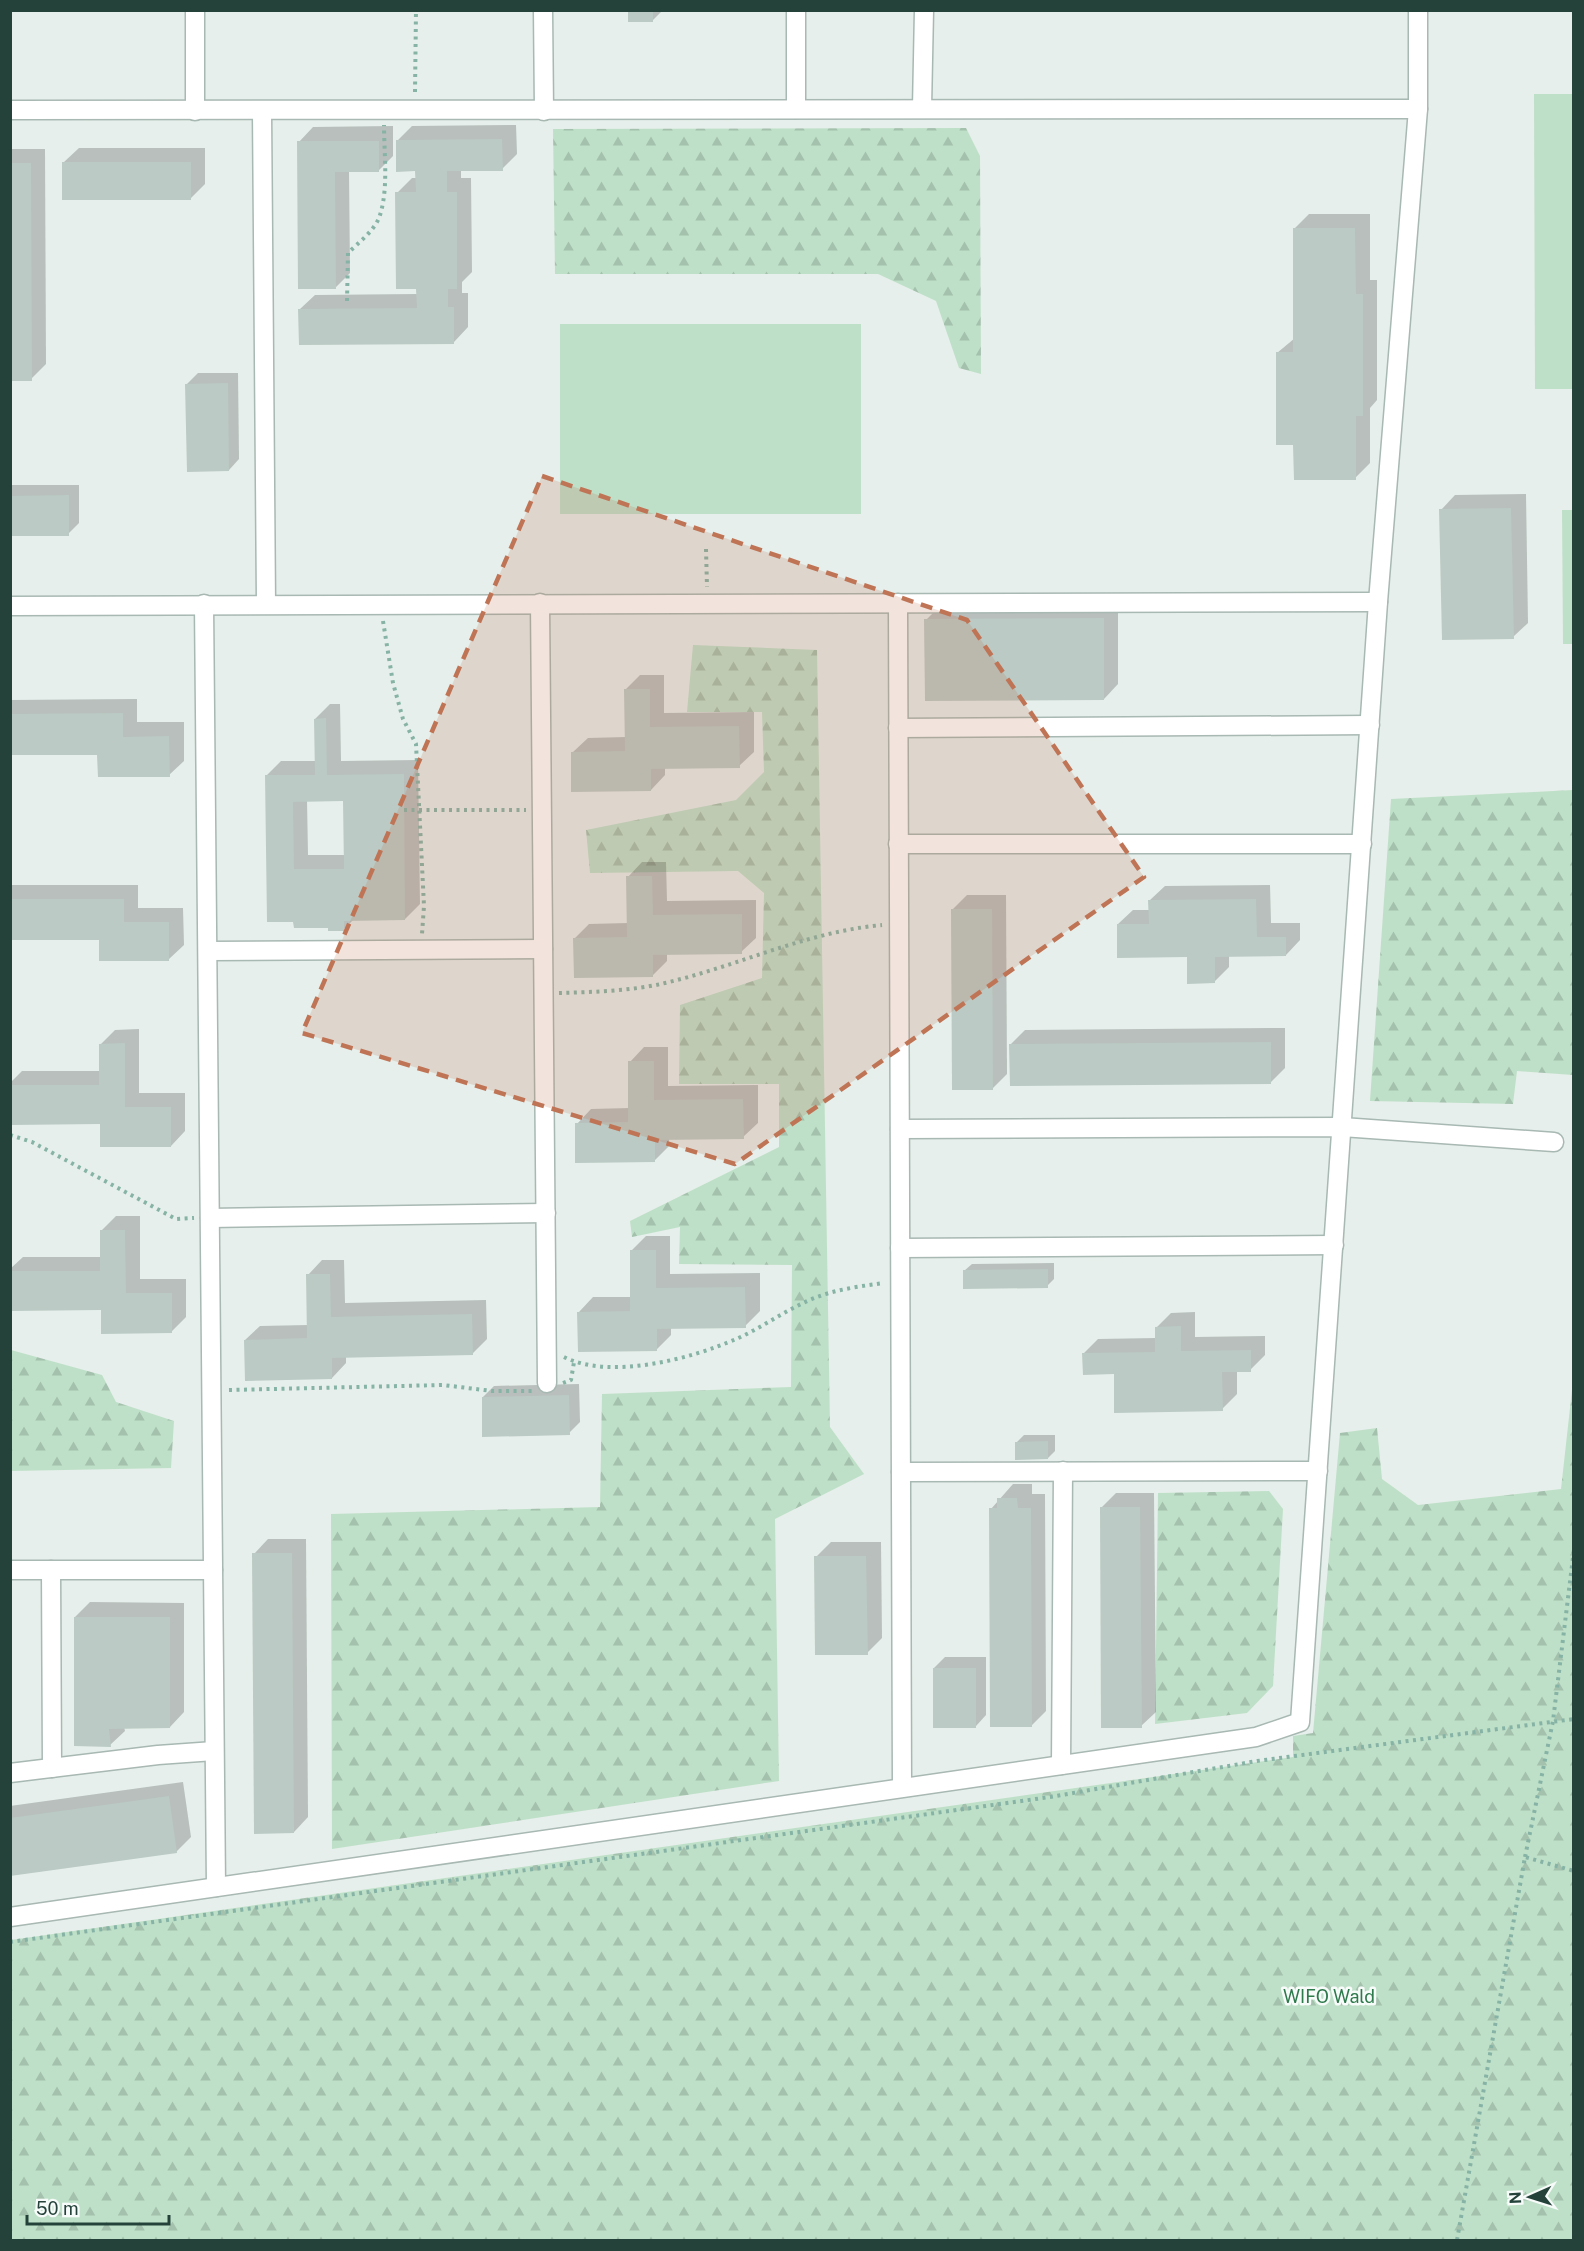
<svg xmlns="http://www.w3.org/2000/svg" width="1584" height="2251" font-family="'Public Sans',sans-serif">
  <style>
    .forest { fill: url(#forest-firs) }
    .pitch { fill: #bfe0c8 }
    .shadow { fill: #0003; fill-rule: evenodd }
    .building { fill: #bbcac4; fill-rule: evenodd }
    .lines { fill: none; stroke-linecap: round; stroke-linejoin: round }
    .minor-casing { stroke: #a8b8b2; stroke-width: 21 }
    .path { stroke: #86b3a5; stroke-width: 4; stroke-dasharray: 3 4.5; stroke-linecap: butt }
    .minor { stroke: #fff; stroke-width: 18 }
    .marked { fill: #c07456; fill-opacity: 0.2; stroke: #c07456; stroke-width: 4.5; stroke-dasharray: 12 8; stroke-linejoin: round }
    .labels { text-anchor: middle; stroke-width: 5; stroke-linejoin: round; paint-order: stroke }
    .park-label { font-size: 18px; fill: #2d7a4b; stroke: #f7fbf9 }
  </style>
  <defs>
    <pattern id="forest-firs" width="22" height="20" patternUnits="userSpaceOnUse" patternTransform="scale(1.5)"><rect width="22" height="20" fill="#bfe0c8"/><path d="M5 1l3.5 6h-7zM16 11l3.5 6h-7z" fill="#a4c1ad"/></pattern>
  </defs>
  <rect width="100%" height="100%" fill="#e6efeb"/>
  <g class="forest">
    <path d="M966,128L980,156L981,374L959,368L936,301L878,274H555L553,129Z"/>
    <path d="M693,645L817,650L830,1427L864,1474L775,1519L779,1781L332,1849L331,1514L600,1507L602,1394L791,1387L792,1265L679,1264L680,1227L632,1237L630,1221L779,1147V1084H679L680,1005L762,978L764,893L738,871L590,873L586,830L736,800L764,772L762,712H687Z"/>
    <path d="M1573,790V1075L1517,1071L1513,1104L1370,1101L1391,799Z"/>
    <path d="M11,1350L102,1375L116,1402L174,1421L171,1468L11,1471Z"/>
    <path d="M1573,1381V2240H11V1940L1293,1757V1736L1313,1733L1340,1433L1377,1428L1382,1479L1418,1505L1561,1489Z"/>
    <path d="M1269,1491L1283,1509L1273,1686L1247,1713L1155,1724L1158,1493Z"/>
  </g>
  <g class="pitch">
    <path d="M1534,94H1573V389H1535Z"/>
    <rect x="560" y="324" width="301" height="190"/>
    <path d="M1562,510H1573V644H1563Z"/>
  </g>
  <g class="shadow">
    <path d="M630,10H663L652,21Z"/>
    <path d="M516,125L517,154L502,169L461,170V178H471L472,272L462,282V293H468V327L454,342L300,309L315,295L418,294L397,193L412,178H417V170L397,141L412,126Z"/>
    <path d="M393,126V156L379,170L349,171L350,273L336,287L299,142L313,127Z"/>
    <path d="M79,148H205V184L190,199L64,162Z"/>
    <path d="M11,149H45L46,364L31,379H10Z"/>
    <path d="M1309,214H1370V280H1377V400L1370,408V463L1355,478L1295,443L1277,353L1295,338V228Z"/>
    <path d="M198,373H238L239,459L229,470L187,384Z"/>
    <path d="M10,485H79V523L68,534L10,535Z"/>
    <path d="M1526,494L1528,623L1513,637L1441,510L1455,495Z"/>
    <path d="M1118,604V684L1104,699L926,620L941,605Z"/>
    <path d="M640,675H664V713L754,712V752L739,766L665,767V775L651,790L573,752L588,738L626,737L625,690Z"/>
    <path d="M137,699V722H184V761L169,775L99,753L10,754V700Z"/>
    <path d="M330,704H340L341,761L418,760L420,904L405,919H354L344,929L330,926L295,927L266,776L281,761H316L315,719ZM307,800H345V855H308Z"/>
    <path d="M642,862H666L667,901L756,900V938L741,952L667,953V961L652,976L575,938L589,924L628,923V877Z"/>
    <path d="M10,885H138V908H183L184,945L169,959L100,938L10,939Z"/>
    <path d="M1270,885L1271,923H1300V940L1286,955H1229V967L1214,982L1189,956L1118,924L1133,910H1150V900L1165,886Z"/>
    <path d="M967,895H1006L1007,1074L992,1089L952,910Z"/>
    <path d="M1285,1028V1068L1270,1083L1011,1044L1025,1030Z"/>
    <path d="M139,1029V1093H185V1131L171,1146L101,1123H10V1083L22,1071H101V1044L115,1030Z"/>
    <path d="M644,1047H668V1086L758,1085V1123L743,1137L669,1138V1146L654,1161L577,1124L591,1109L630,1108V1062Z"/>
    <path d="M116,1216H140V1279H186V1317L171,1332L102,1309H10V1269L23,1257H102V1230Z"/>
    <path d="M646,1236H670V1274L760,1273V1311L745,1326L671,1327V1335L656,1350L579,1312L593,1297H632V1250Z"/>
    <path d="M322,1260H344L345,1303L486,1300L487,1339L472,1354L346,1356V1363L332,1378L245,1340L260,1326L309,1325L308,1275Z"/>
    <path d="M1054,1263V1279L1047,1286L964,1271L972,1264Z"/>
    <path d="M1195,1312V1337L1265,1336V1355L1250,1370H1237V1394L1222,1409L1115,1373L1084,1353L1098,1339L1157,1338L1156,1328L1171,1313Z"/>
    <path d="M579,1384L580,1422L569,1433L483,1397L494,1386Z"/>
    <path d="M1024,1435H1055V1451L1048,1458L1017,1442Z"/>
    <path d="M1013,1484H1032V1494H1045L1046,1711L1031,1726L991,1509Z"/>
    <path d="M1116,1493H1154L1156,1712L1141,1726L1101,1508Z"/>
    <path d="M268,1539H306L308,1817L294,1832L254,1554Z"/>
    <path d="M831,1542H881L882,1638L867,1653L816,1557Z"/>
    <path d="M90,1602L184,1603V1712L170,1727H124L125,1731L110,1745L75,1617Z"/>
    <path d="M945,1657H986V1715L976,1726L934,1668Z"/>
    <path d="M183,1782L191,1837L176,1852L10,1875V1806Z"/>
  </g>
  <g class="building">
    <rect x="628" y="10" width="25" height="12"/>
    <path d="M502,139L503,171H447V192H457V289H448V307H454V344L299,345L298,309L417,308L416,289H396L395,192H416L415,171L396,172V140Z"/>
    <path d="M297,141H379V172H335L336,289H298Z"/>
    <rect x="62" y="162" width="129" height="38"/>
    <path d="M10,163H31L32,381H10Z"/>
    <path d="M1293,228H1355L1356,294H1363V416H1356V480H1294L1293,445H1276V352H1293Z"/>
    <path d="M228,383L229,471L187,472L185,384Z"/>
    <path d="M69,495V536H10V496Z"/>
    <path d="M1511,508L1514,639L1442,640L1439,509Z"/>
    <path d="M1104,618V700L925,701L924,619Z"/>
    <path d="M624,689H650V727L739,726L740,768L651,769V791L571,792V752L625,751Z"/>
    <path d="M123,713V737L169,736L170,777H98L97,755H10V714Z"/>
    <path d="M326,718L327,775L404,774L405,920L344,921V931H328V928H294L293,922H267L265,775H315L314,719ZM343,801L344,869H294L293,802Z"/>
    <path d="M626,876H652L653,915L742,914V954L653,955V977L574,978L573,938L627,937Z"/>
    <path d="M10,899H124V922H169V961H99V940H10Z"/>
    <path d="M1256,899L1257,937H1286V956L1215,957V983L1187,984V957L1117,958V924H1149L1148,900Z"/>
    <path d="M951,909H992L993,1090H952Z"/>
    <path d="M1271,1042V1084L1010,1086L1009,1044Z"/>
    <path d="M125,1043V1107H171V1147H100V1124L10,1125V1085H99V1044Z"/>
    <path d="M628,1061H654V1100L743,1099L744,1139L655,1140V1162L575,1163V1123L628,1122Z"/>
    <path d="M100,1230H125L126,1293H172V1333L101,1334V1310L10,1311V1271H100Z"/>
    <path d="M630,1250H656V1288L745,1287L746,1328L657,1329V1351L578,1352L577,1312L630,1311Z"/>
    <path d="M1048,1269V1288L963,1289V1270Z"/>
    <path d="M306,1274H330L331,1317L472,1314L473,1355L332,1358V1379L245,1381L244,1340L307,1338Z"/>
    <path d="M1181,1326V1351L1251,1350V1372H1222L1223,1411L1114,1413V1374L1083,1375L1082,1353L1155,1352V1327Z"/>
    <path d="M569,1395L570,1435L482,1437V1397Z"/>
    <path d="M1048,1441V1459L1015,1460V1442Z"/>
    <path d="M997,1498H1017L1018,1508H1031L1032,1727H990L989,1508H997Z"/>
    <path d="M1100,1507H1140L1142,1728H1101Z"/>
    <path d="M252,1553H292L294,1833L254,1834Z"/>
    <path d="M814,1556H866L868,1655H815Z"/>
    <path d="M74,1617H170V1728L109,1729L111,1747L74,1746Z"/>
    <rect x="933" y="1668" width="43" height="60"/>
    <path d="M169,1796L177,1853L10,1876V1818Z"/>
  </g>
  <g class="lines">
    <defs>
      <g id="minor">
        <path d="M195,10V111"/>
        <path d="M543,10L544,111"/>
        <path d="M796,10V108"/>
        <path d="M922,108L924,10"/>
        <path d="M10,110L1418,109"/>
        <path d="M262,111L266,604"/>
        <path d="M540,603L547,1383"/>
        <path d="M898,603L902,1787"/>
        <path d="M204,604L216,1887"/>
        <path d="M10,606L1378,602"/>
        <path d="M898,728L1370,725"/>
        <path d="M898,844H1362"/>
        <path d="M208,951L543,949"/>
        <path d="M900,1129L1342,1127L1554,1142"/>
        <path d="M210,1218L546,1213"/>
        <path d="M900,1248L1334,1245"/>
        <path d="M901,1472L1318,1471"/>
        <path d="M10,1570H213"/>
        <path d="M51,1570L52,1768"/>
        <path d="M1061,1765L1063,1471"/>
        <path d="M10,1773L158,1755L214,1751"/>
        <path d="M10,1917L1256,1737L1300,1722L1378,602L1418,109V10"/>
      </g>
    </defs>
    <use href="#minor" class="minor-casing"/>
    <g class="path">
      <path d="M415,92L416,10"/>
      <path d="M347,301L348,253C358,243 373,232 379,218C389,190 384,155 384,125"/>
      <path d="M706,549L707,587"/>
      <path d="M383,621L393,683L403,719L416,744L424,906L422,934"/>
      <path d="M404,810H526"/>
      <path d="M559,993C593,992 632,991 665,983C738,966 806,932 882,925"/>
      <path d="M10,1135L32,1142L176,1219L194,1218"/>
      <path d="M564,1357C610,1380 691,1359 736,1339C764,1327 788,1308 817,1297C838,1289 862,1286 884,1283"/>
      <path d="M563,1383L571,1380L574,1362"/>
      <path d="M229,1390L443,1385L492,1391H533"/>
      <path d="M1525,1857L1553,1721L1574,1549"/>
      <path d="M10,1942L1050,1797L1257,1761L1574,1719"/>
      <path d="M1457,2240L1525,1857L1574,1871"/>
    </g>
    <use href="#minor" class="minor"/>
  </g>
  <path class="marked" d="M542,476L967,620L1144,877L735,1164L302,1033Z"/>
  <g class="labels">
    <g class="park-label">
      <text x="1329" y="2003">WIFO Wald</text>
    </g>
  </g>
  <rect width="1584" height="2251" fill="none" stroke="#24423a" stroke-width="24"/>
  <g transform="translate(1530 2197) rotate(267)" stroke="#f7fbf9" stroke-width="4.5" paint-order="stroke">
  <path d="M0-4.5L10 22L0 15L-10 22Z" fill="#24423a"/>
  <text y="-9" font-size="16" font-weight="bold" text-anchor="middle" fill="#24423a">N</text>
  </g>
  <path d="M27 2215v9h142v-9" fill="none" stroke="#24423a" stroke-width="3"/>
  <text x="36" y="2215" font-size="18" fill="#24423a" stroke="#f7fbf9" stroke-width="4.5" paint-order="stroke">50 m</text>
</svg>
